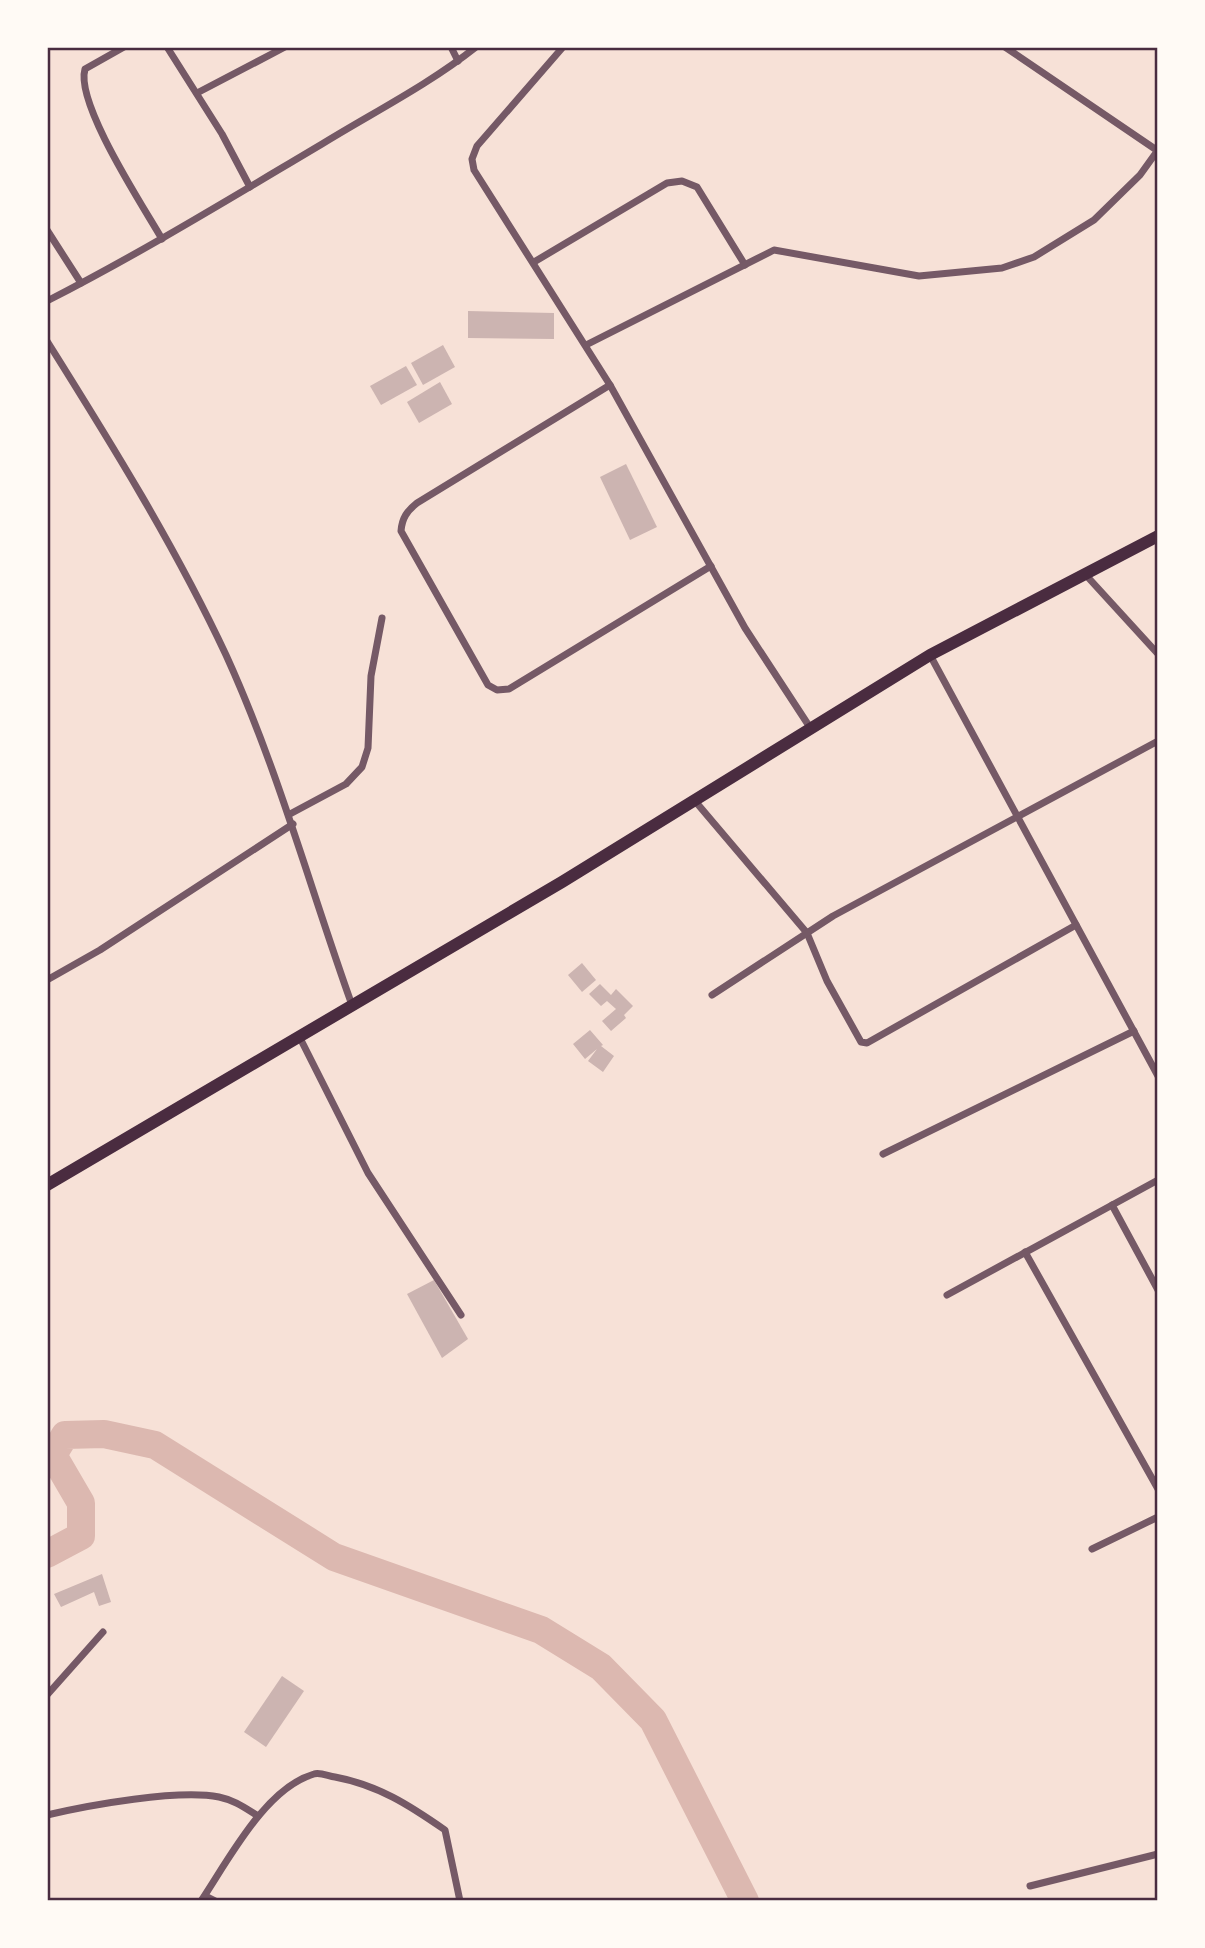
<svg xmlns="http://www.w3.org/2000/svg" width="1205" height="1948" font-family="Helvetica,sans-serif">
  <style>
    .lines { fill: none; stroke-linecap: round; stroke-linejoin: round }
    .river { stroke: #dcb8b0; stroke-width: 28 }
    .building { fill: #ccb4b1 }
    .minor { stroke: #755966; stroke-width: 7 }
    .trunk { stroke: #4a2c40; stroke-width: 12 }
    .neatline { fill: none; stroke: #4a2c40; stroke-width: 2.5 }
  </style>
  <rect width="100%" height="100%" fill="#f7e1d7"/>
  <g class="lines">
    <path class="river" d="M47,1554L81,1536V1503L53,1455L65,1435L104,1434L155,1445L334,1557L541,1630L601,1667L653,1720L745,1901"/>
  </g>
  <g class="building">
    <path d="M468,311L554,313V339L468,338Z"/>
    <path d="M443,345L455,367L423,385L411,363Z"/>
    <path d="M406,366L417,385L381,405L370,386Z"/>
    <path d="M440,382L452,404L419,423L407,402Z"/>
    <path d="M626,464L657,527L630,540L600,477Z"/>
    <path d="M582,963L596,980L582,992L568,975Z"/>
    <path d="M600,984L611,995L616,989L633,1006L624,1015L626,1018L611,1031L602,1021L616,1009L607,1001L601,1006L589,994Z"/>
    <path d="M590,1030L603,1045L601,1046L614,1056L603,1072L588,1061L597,1049L585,1059L573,1044Z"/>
    <path d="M434,1280L468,1339L442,1358L407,1294Z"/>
    <path d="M102,1574L111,1602L99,1606L94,1592L61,1607L54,1594Z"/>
    <path d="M282,1676L304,1691L266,1747L244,1732Z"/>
  </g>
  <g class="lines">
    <g class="minor">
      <path d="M124,47L85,69C75,103 143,206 162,239"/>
      <path d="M167,47L222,134L250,187"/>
      <path d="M451,47L458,61"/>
      <path d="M563,47L477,146L472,159L474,170L610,385L745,628L811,729"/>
      <path d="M1005,47L1158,151"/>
      <path d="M197,93L285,47"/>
      <path d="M47,230L81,283"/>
      <path d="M534,262L667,183L682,181L697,187L745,265"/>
      <path d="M47,301C141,253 231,198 322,144C374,112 428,85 476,47"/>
      <path d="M47,341C111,443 175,546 226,655C278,769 310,888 352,1005"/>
      <path d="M586,345L774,250L919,276L1002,268L1034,257L1094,220L1140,175L1158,150"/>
      <path d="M610,385L417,503C407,511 402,518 401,531L488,685L497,690L509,689L711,566"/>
      <path d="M1084,573L1158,654"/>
      <path d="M930,655L1158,1076"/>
      <path d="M695,801L807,933L827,981L861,1042L867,1043L1076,925"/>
      <path d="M290,814L346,784L362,767L368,748L371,676L382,618"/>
      <path d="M47,980L100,950L293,824"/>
      <path d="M712,995L833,916L1158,741"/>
      <path d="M299,1036L368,1173L461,1315"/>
      <path d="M883,1154L1134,1031"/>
      <path d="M1112,1205L1158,1290"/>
      <path d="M1025,1252L1158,1489"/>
      <path d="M947,1295L1158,1180"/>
      <path d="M1092,1549L1158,1517"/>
      <path d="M47,1695L103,1632"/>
      <path d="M47,1815C90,1805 178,1789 219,1797C234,1800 245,1808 258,1816"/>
      <path d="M1030,1886L1158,1854"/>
      <path d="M205,1896L215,1901"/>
      <path d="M201,1901C228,1861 265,1788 314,1774C320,1772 328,1776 335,1777C378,1785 409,1805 445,1830L460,1901"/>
    </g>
    <path class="trunk" d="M47,1185L562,882L930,655L1158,536"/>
  </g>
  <rect width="1205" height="1948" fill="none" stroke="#fffaf5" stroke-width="98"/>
  <rect x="49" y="49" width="1107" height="1850" class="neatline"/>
</svg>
